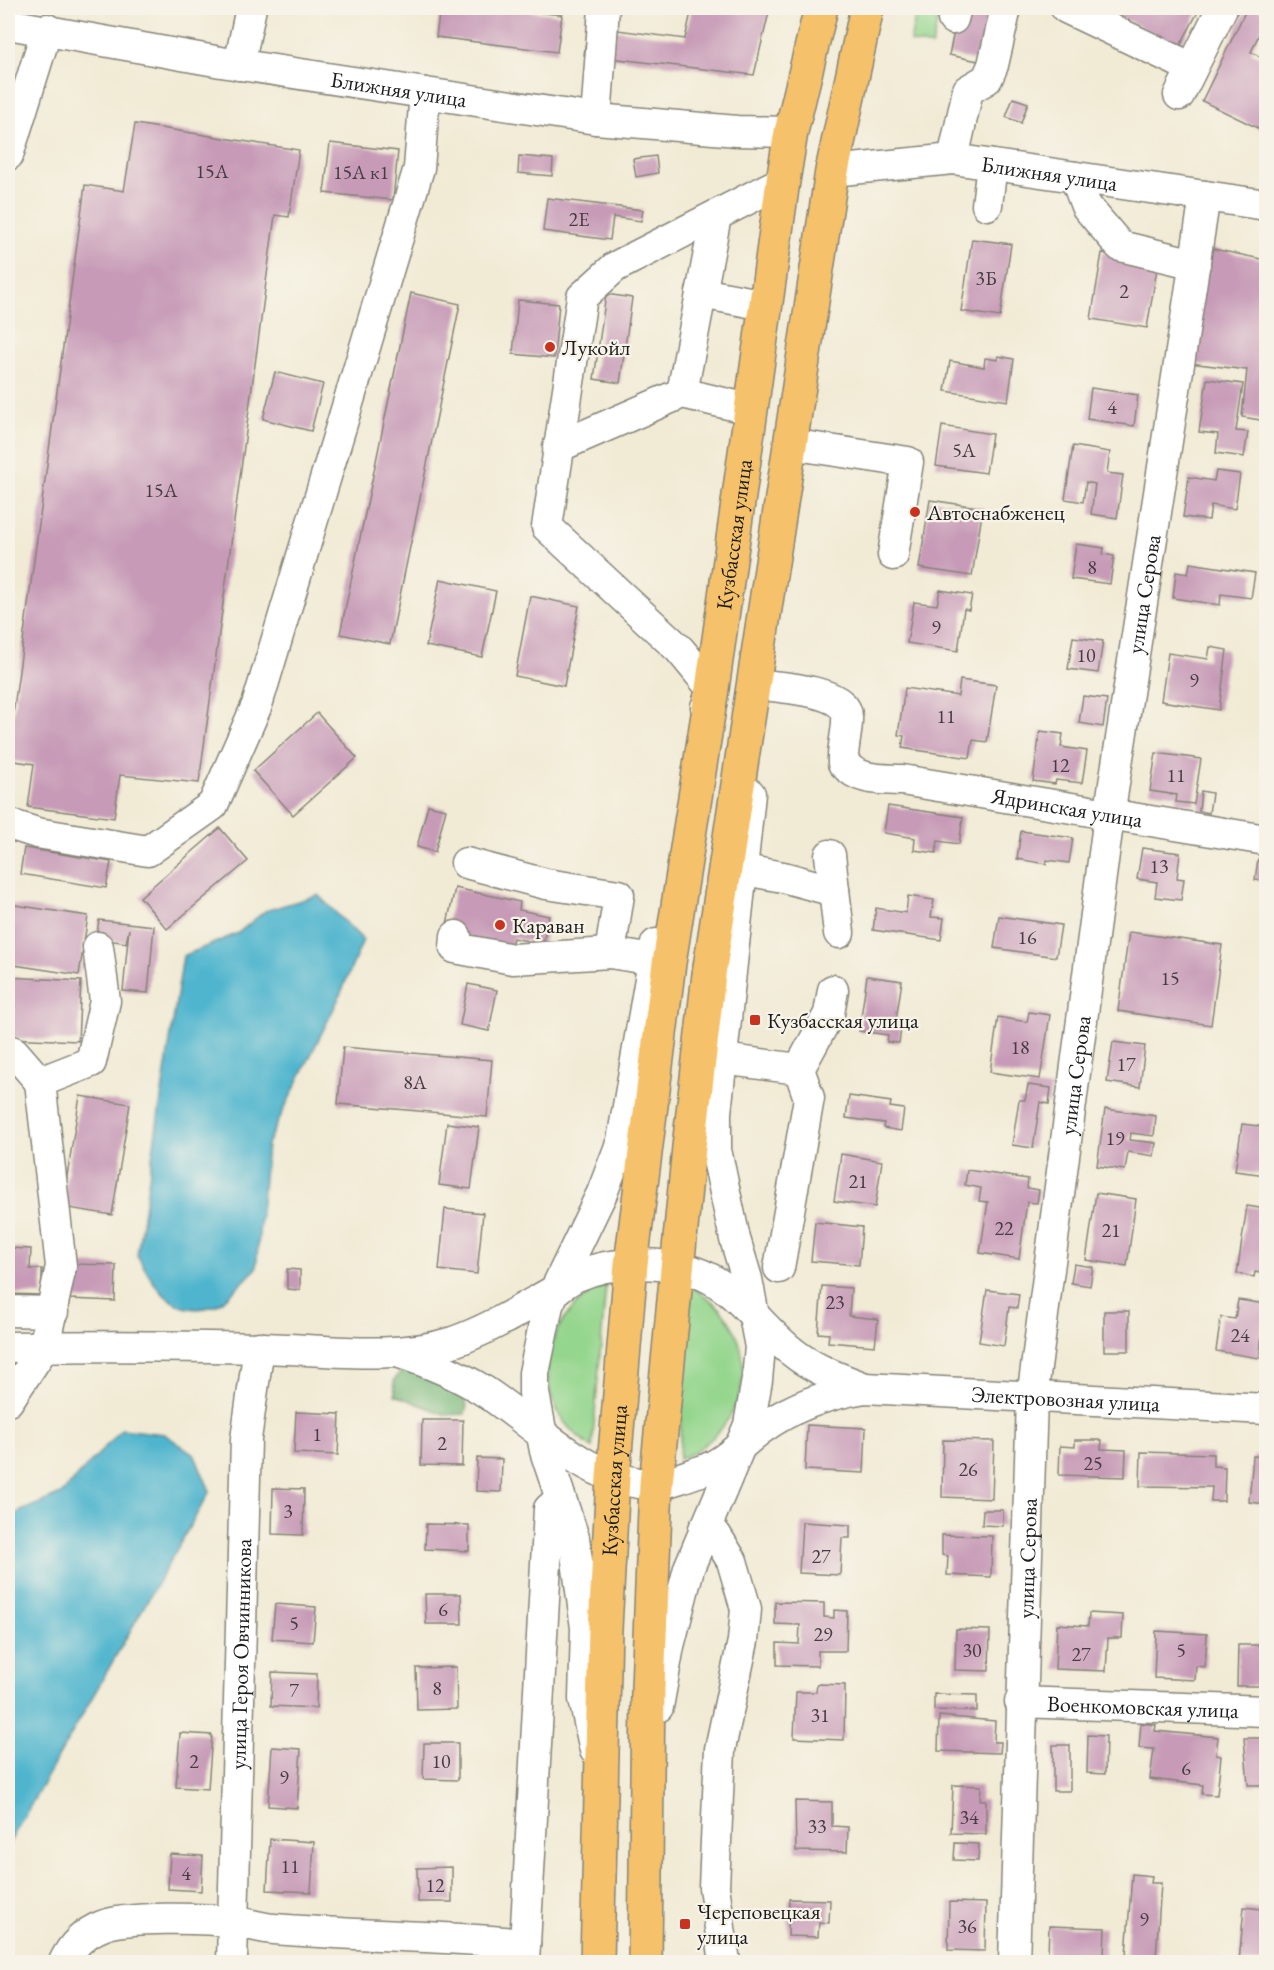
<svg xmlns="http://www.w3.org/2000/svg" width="1274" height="1970" font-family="'EB Garamond',serif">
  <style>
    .green { fill: #94d68d; stroke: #587954; stroke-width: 1.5 }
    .forest { fill: #77b778; stroke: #4a6a4a; stroke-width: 1.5 }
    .water { fill: #4fb5ce; stroke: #366875; stroke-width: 1.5 }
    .building { fill: #c79bb7 }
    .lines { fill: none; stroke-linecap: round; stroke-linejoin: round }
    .minor-casing { stroke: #868478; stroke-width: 33 }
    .major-casing { stroke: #868478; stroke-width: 36 }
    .minor { stroke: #fff; stroke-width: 30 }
    .major { stroke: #f5c16b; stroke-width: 33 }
    .poi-dot { fill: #c8321e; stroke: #f7f3e8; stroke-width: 2 }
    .labels { text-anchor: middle; stroke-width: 4.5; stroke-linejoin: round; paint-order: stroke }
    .number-label { font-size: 20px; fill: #473c43 }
    .street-label { font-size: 22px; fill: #1c1c1c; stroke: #f7f3e8 }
    .poi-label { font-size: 22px; fill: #1c1c1c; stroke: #f7f3e8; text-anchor: start }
  </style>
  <rect width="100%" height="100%" fill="#f7f3e8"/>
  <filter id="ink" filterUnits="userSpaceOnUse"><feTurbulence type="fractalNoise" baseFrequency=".0167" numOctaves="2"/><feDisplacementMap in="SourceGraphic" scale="12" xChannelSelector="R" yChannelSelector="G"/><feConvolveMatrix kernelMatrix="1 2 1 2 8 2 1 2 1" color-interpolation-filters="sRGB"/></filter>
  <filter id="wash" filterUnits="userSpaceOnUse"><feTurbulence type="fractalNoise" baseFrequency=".008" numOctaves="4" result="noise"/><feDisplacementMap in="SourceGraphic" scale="24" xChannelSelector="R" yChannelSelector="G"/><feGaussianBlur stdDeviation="1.35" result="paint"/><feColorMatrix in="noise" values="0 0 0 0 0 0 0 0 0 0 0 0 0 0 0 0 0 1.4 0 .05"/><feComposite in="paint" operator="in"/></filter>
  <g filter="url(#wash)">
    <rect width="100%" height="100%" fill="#f1ebd5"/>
    <g class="green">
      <path d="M917,8L940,9L932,46L910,42Z"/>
      <path d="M606,1285L592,1448C583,1441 573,1433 565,1423C529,1372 553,1308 606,1285Z"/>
      <path d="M689,1286C768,1326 757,1427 679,1459Z"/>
    </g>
    <path class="forest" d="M408,1369L458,1390L467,1405L465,1414L446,1415L395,1395L394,1380L401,1371Z"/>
    <g class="water">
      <path d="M318,895L363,940L338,1000L267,1144L256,1269C247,1277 224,1303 214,1306C172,1319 154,1285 137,1255L183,956L238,933L265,911Z"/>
      <path d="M122,1429L164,1434L194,1454L210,1491L8,1845V1521L19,1512L61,1494Z"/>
    </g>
    <g id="blocks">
      <g class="building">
        <path d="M440,8H502L562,15L557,52L436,37Z"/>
        <path d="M692,8H770L754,75L584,55L588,26L685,39Z"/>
        <path d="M959,8L993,14L983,62L949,55Z"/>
        <path d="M1102,8H1200L1180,46Z"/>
        <path d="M1247,8H1256L1266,13V19L1251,52L1266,60V132L1202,101Z"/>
        <path d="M1013,98L1028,103L1021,123L1006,117Z"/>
        <path d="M135,124L299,150L289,217L275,215L199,783L120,775L114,818L28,807L34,764L8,760V752L85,185L124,191Z"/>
        <path d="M330,143L398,151L393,200L324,193Z"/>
        <path d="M519,156L553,159L552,176L518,173Z"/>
        <path d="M656,156L658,173L636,177L633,159Z"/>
        <path d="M547,198L643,210L641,221L613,217L610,240L543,231Z"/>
        <path d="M972,239L1011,244L1000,317L961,311Z"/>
        <path d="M1209,248L1266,260V421L1242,417L1247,370L1190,363Z"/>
        <path d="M1102,253L1158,263L1147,328L1091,319Z"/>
        <path d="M411,293L460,304L390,644L340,634Z"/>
        <path d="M606,294L632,298L620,383L594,379Z"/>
        <path d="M518,300L559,304L554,358L513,354Z"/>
        <path d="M998,356L1014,359L1008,401L945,391L950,361L984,367L985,358L998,360Z"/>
        <path d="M275,372L323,384L311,431L263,419Z"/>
        <path d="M1207,379L1243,384L1236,431L1248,432L1244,457L1216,453L1218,434L1199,432Z"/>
        <path d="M1091,388L1138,395L1134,426L1087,419Z"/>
        <path d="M942,426L992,434L986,473L936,466Z"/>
        <path d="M1073,446L1110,452L1107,473L1123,475L1117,518L1091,514L1095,484L1086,482L1083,502L1065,499Z"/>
        <path d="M1216,471L1240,474L1235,509L1211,505L1209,520L1183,517L1189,477L1214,481Z"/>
        <path d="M930,500L983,508L972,576L919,568Z"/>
        <path d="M1076,544L1104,548L1103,554L1114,556L1110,584L1071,579Z"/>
        <path d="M1190,563L1255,573L1251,598L1221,594L1220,605L1173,598L1176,572L1188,574Z"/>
        <path d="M440,579L496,591L482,657L426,646Z"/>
        <path d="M940,590L972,595L969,610L964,609L958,651L907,643L914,602L937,605Z"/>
        <path d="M530,596L579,606L564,686L515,676Z"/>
        <path d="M1073,637L1103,641L1098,673L1068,669Z"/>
        <path d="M1210,647L1227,650L1219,710L1161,701L1168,653L1208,659Z"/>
        <path d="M960,680L996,685L987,742L973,740L970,758L902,748L904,736L898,735L905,688L958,696Z"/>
        <path d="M1083,696L1107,699L1103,727L1079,723Z"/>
        <path d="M317,713L357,758L293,815L253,771Z"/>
        <path d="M1040,731L1063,734L1061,747L1087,751L1082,783L1056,780L1055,784L1033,781Z"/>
        <path d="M1156,753L1201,759L1194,804L1176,802L1177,795L1150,791Z"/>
        <path d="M1201,791L1212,793L1209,813L1199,811Z"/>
        <path d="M428,805L446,809L435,852L417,847Z"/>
        <path d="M888,806L963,817L959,844L938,841L936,853L914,850L915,838L884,833Z"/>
        <path d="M220,828L248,861L167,929L140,897Z"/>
        <path d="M1021,831L1073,838L1069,863L1047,860L1046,864L1017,859Z"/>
        <path d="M24,848L111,862L106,888L20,874Z"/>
        <path d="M1142,848L1180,853L1177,878L1184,879L1181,900L1155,897L1157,882L1137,879Z"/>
        <path d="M1258,859L1266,860V881L1255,880Z"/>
        <path d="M455,888L520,902L519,910L549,916L543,944L513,938L510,948L445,933Z"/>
        <path d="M908,896L934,900L931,917L944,918L941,940L873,930L876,908L906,913Z"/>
        <path d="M8,904L88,916L79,975L8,964Z"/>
        <path d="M999,916L1061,925L1056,957L994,948Z"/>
        <path d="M99,920L154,926L148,993L123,991L129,929L126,943L96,938Z"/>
        <path d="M1129,932L1222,945L1211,1025L1118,1011Z"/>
        <path d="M867,976L902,981L896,1020L902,1021L899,1043L887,1042L888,1035L859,1031Z"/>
        <path d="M8,977L81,981L78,1041L8,1038Z"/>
        <path d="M468,984L497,990L489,1031L460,1025Z"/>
        <path d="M1029,1012L1050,1015L1040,1079L990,1072L998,1017L1027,1022Z"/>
        <path d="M1113,1042L1145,1046L1140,1087L1107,1082Z"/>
        <path d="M343,1047L492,1060L487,1117L338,1104Z"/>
        <path d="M1264,1058L1266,1059V1094L1259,1093Z"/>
        <path d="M1028,1085L1051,1088L1049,1104L1040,1102L1033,1148L1012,1145L1019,1100H1025Z"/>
        <path d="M80,1096L130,1104L112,1215L62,1207Z"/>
        <path d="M849,1096L891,1102L890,1107L904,1109L901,1131L883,1128L884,1123L846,1118Z"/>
        <path d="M1105,1109L1156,1116L1154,1136L1131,1133L1130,1140L1156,1143L1154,1156L1128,1152L1125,1170L1097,1166Z"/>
        <path d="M447,1123L479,1127L471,1189L439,1185Z"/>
        <path d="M1242,1124L1266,1127V1175L1235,1171Z"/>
        <path d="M841,1154L882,1161L875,1207L834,1201Z"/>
        <path d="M967,1170L1028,1179L1027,1188L1039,1190L1037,1203L1027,1202L1019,1259L980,1253L988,1202L979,1201L981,1188L965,1185Z"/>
        <path d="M1096,1193L1136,1199L1127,1266L1086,1260Z"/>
        <path d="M1247,1206L1266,1209V1274L1255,1272L1254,1277L1237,1274Z"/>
        <path d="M445,1209L483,1213L477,1274L439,1270Z"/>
        <path d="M815,1222L862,1227L859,1265L811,1261Z"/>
        <path d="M8,1248L31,1249L30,1269H42V1295L8,1294Z"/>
        <path d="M70,1264L116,1265L115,1301L69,1299Z"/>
        <path d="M1074,1264L1093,1267L1090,1286L1071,1283Z"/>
        <path d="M287,1269L300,1270V1290L287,1289Z"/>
        <path d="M822,1286L851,1288L849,1316L878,1319L875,1346L828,1342L829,1334L818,1333Z"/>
        <path d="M987,1290L1019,1294L1017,1308L1009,1307L1004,1346L979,1342Z"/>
        <path d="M1238,1300L1266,1304L1259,1358L1216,1351L1221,1317L1235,1319Z"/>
        <rect x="1104" y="1311" width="25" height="40"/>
        <path d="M296,1412L340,1414L338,1455L294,1453Z"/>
        <path d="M422,1420H463L462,1466L421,1465Z"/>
        <path d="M807,1425L866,1428L864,1473L805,1470Z"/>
        <path d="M943,1440L994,1441L992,1499L942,1497Z"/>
        <path d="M1075,1440H1102L1101,1449L1126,1450L1125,1477L1059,1475L1060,1446L1075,1447Z"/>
        <path d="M1141,1452L1213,1454V1466L1225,1467L1224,1501H1211L1212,1487L1140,1486Z"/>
        <path d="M1253,1456L1266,1457V1504L1249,1502Z"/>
        <path d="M477,1458L502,1459L501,1492L476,1491Z"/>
        <path d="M273,1488L304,1489L303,1535L272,1534Z"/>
        <path d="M983,1510H1003V1526L982,1525Z"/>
        <path d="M802,1522L850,1525V1538H842L840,1575L799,1573Z"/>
        <path d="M426,1524L469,1525V1551L425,1549Z"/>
        <path d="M942,1535L992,1536L991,1577L947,1575L948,1556L942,1555Z"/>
        <path d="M425,1594H461L462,1624H426Z"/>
        <path d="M775,1602L824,1603V1617L834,1618V1610L847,1611L846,1651H818V1666L777,1665V1643L799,1644L800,1625L775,1624Z"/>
        <path d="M275,1604L316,1607L313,1642L272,1639Z"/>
        <path d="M1089,1613L1123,1615L1122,1638H1108L1106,1671L1055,1669L1057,1624L1088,1626Z"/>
        <path d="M956,1629L990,1630L989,1671L955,1670Z"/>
        <path d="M1156,1631L1207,1634L1205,1667L1196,1666L1195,1680L1154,1678Z"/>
        <path d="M1238,1645H1266V1686H1237Z"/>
        <path d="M456,1667L457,1709L417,1710L416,1668Z"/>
        <path d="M272,1672L317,1674L316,1708L271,1706Z"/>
        <path d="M817,1684L845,1685L844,1740L794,1738L796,1692H816Z"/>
        <path d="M934,1694L977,1695V1711L934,1710Z"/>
        <path d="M939,1716L995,1721L994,1742H1001L1000,1753L938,1751Z"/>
        <path d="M1141,1723L1156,1725L1155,1731L1218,1737L1216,1755L1221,1756L1217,1795L1202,1794L1203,1785L1150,1779L1154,1749L1139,1748Z"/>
        <path d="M180,1733L212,1735L208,1789L176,1787Z"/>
        <path d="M1088,1735L1106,1736L1105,1774L1087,1773Z"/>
        <path d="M1244,1738H1266V1785H1248Z"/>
        <path d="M424,1743H458V1780L423,1779Z"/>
        <rect x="1053" y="1745" width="17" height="46"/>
        <path d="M272,1747L301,1749L297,1808L268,1806Z"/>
        <path d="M953,1785L981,1786L980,1800H986V1834L951,1833Z"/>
        <path d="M795,1801L832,1802V1826L848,1827L847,1852L796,1851Z"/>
        <path d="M270,1839L314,1842L311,1892L267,1890Z"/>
        <path d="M955,1843L979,1844L978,1861L954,1860Z"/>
        <path d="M170,1854L203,1856L201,1891L168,1889Z"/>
        <path d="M452,1867V1902H418L417,1868Z"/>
        <path d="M1132,1874L1152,1876L1151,1883H1161L1156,1958L1126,1955Z"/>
        <path d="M789,1899L830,1900L829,1923L819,1922L818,1937L788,1936Z"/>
        <path d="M949,1902L986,1903L985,1951L948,1950Z"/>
        <path d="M1244,1907L1261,1909L1260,1918L1266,1919V1962H1239Z"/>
        <path d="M1049,1926L1105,1928L1104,1957L1048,1955Z"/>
      </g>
    </g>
  </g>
  <g filter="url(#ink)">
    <use href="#blocks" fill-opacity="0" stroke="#868478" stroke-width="1.5"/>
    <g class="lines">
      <defs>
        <g id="minor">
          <path d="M1066,8L1192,68"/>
          <path d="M953,19L956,8"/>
          <path id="s1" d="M8,24L221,62L596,119L737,131L791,132"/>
          <path d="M239,65L251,8"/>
          <path d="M1179,95L1222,8"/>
          <path d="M596,119L604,8"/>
          <path d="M8,155L47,29"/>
          <path d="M953,159L968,90L987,79L993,65L1006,8"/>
          <path id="s2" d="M832,171L953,159L1266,205"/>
          <path d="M1075,177L1086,206L1120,246L1195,264"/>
          <path d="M987,205L992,165"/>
          <path d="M701,293L765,305"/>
          <path d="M682,393L716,216"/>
          <path d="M790,444L908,462L893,555"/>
          <path d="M558,447L682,393L749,409"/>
          <path id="s3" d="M754,684C774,687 846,689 847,716C848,731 842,747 843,763C859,781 879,779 902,780L1266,840"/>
          <path d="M706,707L712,689L680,650L547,527L582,297L615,267L783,181"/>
          <path d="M12,825L37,833L148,851L213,805L257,705L419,168L425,93"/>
          <path d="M830,855L839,933"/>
          <path d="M466,863L546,884L619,895L610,953L654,960L663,978"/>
          <path d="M744,870L783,877L834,891"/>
          <path d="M456,936L455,948L513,959L610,953"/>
          <path d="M8,1050L14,1052L40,1082"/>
          <path d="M722,1059L799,1069"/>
          <path d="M779,1268L809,1098L799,1069L829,1014L833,990"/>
          <path d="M8,1311L53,1312"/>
          <path d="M8,1347C92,1346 177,1346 261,1348C323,1349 393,1361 453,1342C488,1330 520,1310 552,1292C560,1287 567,1281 575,1277C605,1263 642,1262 675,1267C736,1276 753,1325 799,1357C819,1371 842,1379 865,1388"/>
          <path id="s4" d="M397,1352C428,1362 457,1374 484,1391C537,1425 587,1483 653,1484C668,1484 687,1475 701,1471C725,1463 741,1444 761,1429C793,1406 827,1394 865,1388L1266,1409"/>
          <path d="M8,1401L44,1347L61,1266L40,1082L91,1062L105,1001L98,947"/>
          <path d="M704,1529L716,1535L732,1561L746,1609L743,1641L720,1749L714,1887L725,1962"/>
          <path id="s5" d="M1020,1702L1266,1711"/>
          <path d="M658,1707L669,1646L689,1568L749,1425L757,1380L760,1347L747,1279L735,1239L716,1150V1113L750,794"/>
          <path d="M595,1750L584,1699L586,1628L574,1538L545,1451L534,1393V1373L548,1305L602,1193L622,1141L656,944"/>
          <path d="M525,1944L549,1509L560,1499"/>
          <path d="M64,1962C72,1945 84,1933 102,1926C125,1916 207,1918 234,1922C247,1923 260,1928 274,1929C357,1936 441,1935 525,1944L524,1962"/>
          <path id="s6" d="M232,1962L246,1439L259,1347"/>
          <path id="s7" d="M1014,1962L1032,1398L1109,816L1205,196"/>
        </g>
        <g id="major">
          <path id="s8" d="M597,1962L605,1629L613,1477L631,1264L669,963L712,689L783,181L791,132L821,8"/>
          <path d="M645,1962L648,1688L656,1484L689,1147L709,974L832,171L867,8"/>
        </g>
      </defs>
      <use href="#minor" class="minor-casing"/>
      <use href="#major" class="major-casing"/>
      <use href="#minor" class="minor"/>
      <use href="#major" class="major"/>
    </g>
  </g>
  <g class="poi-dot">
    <circle cx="550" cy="347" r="6"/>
    <circle cx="915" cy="512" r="6"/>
    <circle cx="500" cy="925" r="6"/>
    <rect x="749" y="1014" width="12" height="12" rx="3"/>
    <rect x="679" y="1918" width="12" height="12" rx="3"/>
  </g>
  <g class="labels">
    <g class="number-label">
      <text x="212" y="178">15А</text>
      <text x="361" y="179">15А к1</text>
      <text x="579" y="226">2Е</text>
      <text x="986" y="285">3Б</text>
      <text x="1124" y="298">2</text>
      <text x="1112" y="414">4</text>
      <text x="964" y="457">5А</text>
      <text x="161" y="497">15А</text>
      <text x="1092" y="574">8</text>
      <text x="936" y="634">9</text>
      <text x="1086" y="662">10</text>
      <text x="1194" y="687">9</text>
      <text x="946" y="723">11</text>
      <text x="1060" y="772">12</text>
      <text x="1176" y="782">11</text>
      <text x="1159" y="873">13</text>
      <text x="1027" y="944">16</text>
      <text x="1170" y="985">15</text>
      <text x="1020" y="1054">18</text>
      <text x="1126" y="1071">17</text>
      <text x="415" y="1089">8А</text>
      <text x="1115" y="1145">19</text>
      <text x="858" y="1188">21</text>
      <text x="1004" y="1235">22</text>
      <text x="1111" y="1237">21</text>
      <text x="835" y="1309">23</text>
      <text x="1240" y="1342">24</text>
      <text x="317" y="1441">1</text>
      <text x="442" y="1450">2</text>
      <text x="1093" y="1470">25</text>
      <text x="968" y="1476">26</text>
      <text x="288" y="1518">3</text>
      <text x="821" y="1563">27</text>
      <text x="443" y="1616">6</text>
      <text x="294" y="1630">5</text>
      <text x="823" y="1641">29</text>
      <text x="972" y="1657">30</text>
      <text x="1181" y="1657">5</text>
      <text x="1081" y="1661">27</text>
      <text x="437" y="1695">8</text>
      <text x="294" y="1697">7</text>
      <text x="820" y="1722">31</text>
      <text x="194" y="1768">2</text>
      <text x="441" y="1768">10</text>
      <text x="1186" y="1775">6</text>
      <text x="284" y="1784">9</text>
      <text x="969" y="1824">34</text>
      <text x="817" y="1833">33</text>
      <text x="290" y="1873">11</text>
      <text x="186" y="1880">4</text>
      <text x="435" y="1892">12</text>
      <text x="1144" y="1926">9</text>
      <text x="967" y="1933">36</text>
    </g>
    <g class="street-label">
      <text dy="8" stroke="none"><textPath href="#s1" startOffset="396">Ближняя улица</textPath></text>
      <text dy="8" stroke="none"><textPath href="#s2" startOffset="219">Ближняя улица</textPath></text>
      <text dy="8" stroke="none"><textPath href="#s8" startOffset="1436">Кузбасская улица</textPath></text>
      <text dy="8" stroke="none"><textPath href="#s7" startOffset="1376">улица Серова</textPath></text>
      <text dy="8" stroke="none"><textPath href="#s3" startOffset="382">Ядринская улица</textPath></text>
      <text dy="8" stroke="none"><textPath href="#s7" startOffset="890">улица Серова</textPath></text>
      <text dy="8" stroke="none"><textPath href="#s4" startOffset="729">Электровозная улица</textPath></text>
      <text dy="8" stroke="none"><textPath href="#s8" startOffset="482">Кузбасская улица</textPath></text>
      <text dy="8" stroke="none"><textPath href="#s7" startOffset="404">улица Серова</textPath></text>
      <text dy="8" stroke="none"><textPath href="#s6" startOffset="308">улица Героя Овчинникова</textPath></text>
      <text dy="8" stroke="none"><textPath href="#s5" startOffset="123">Военкомовская улица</textPath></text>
    </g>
    <g class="poi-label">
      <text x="562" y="355">Лукойл</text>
      <text x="927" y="520">Автоснабженец</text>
      <text x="512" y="933">Караван</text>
      <text x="767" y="1028">Кузбасская улица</text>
      <text x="697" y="1919">Череповецкая<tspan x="697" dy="25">улица</tspan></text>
    </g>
  </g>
  <rect width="1274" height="1970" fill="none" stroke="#f7f3e8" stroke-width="30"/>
</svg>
